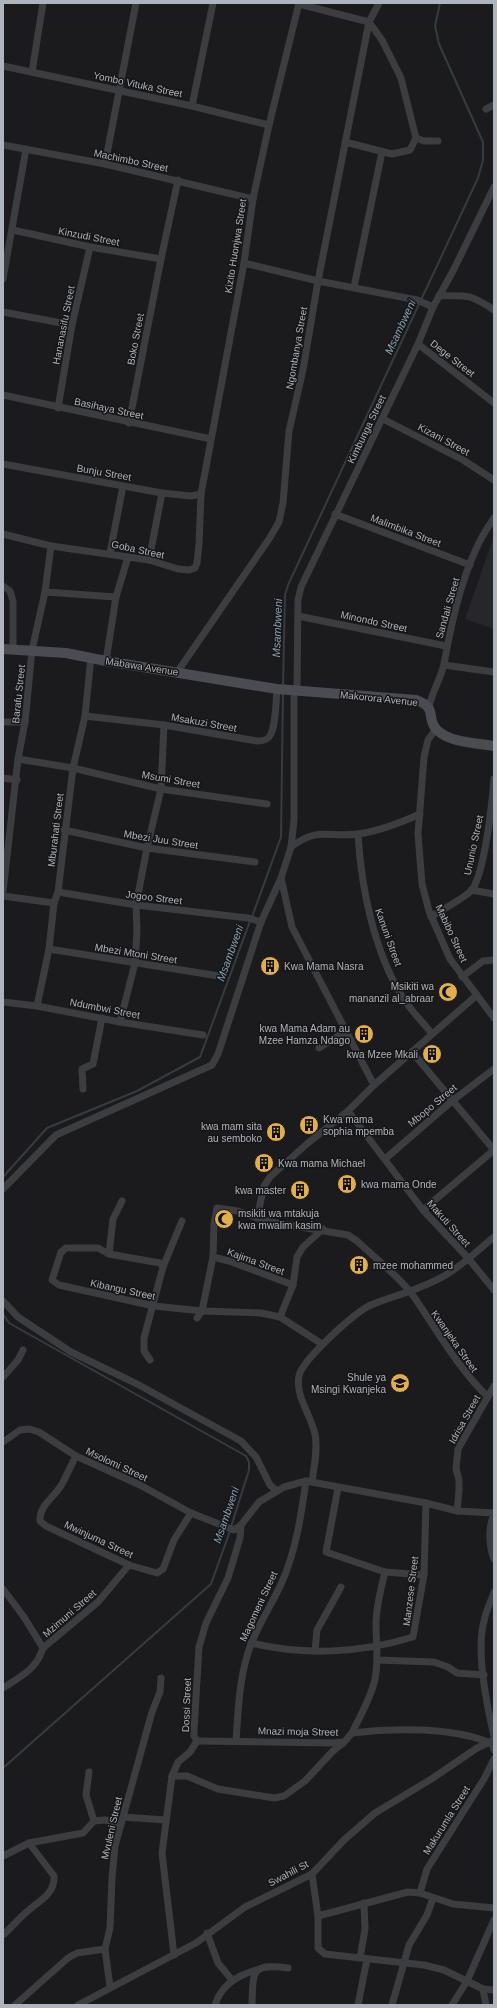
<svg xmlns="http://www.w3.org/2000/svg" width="497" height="2008" font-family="Arial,sans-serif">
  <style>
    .built { fill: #27272a }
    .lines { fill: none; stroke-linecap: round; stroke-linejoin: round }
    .stream { stroke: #343c42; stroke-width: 2 }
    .street { stroke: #3c3d41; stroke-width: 7 }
    .secondary { stroke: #4a4c51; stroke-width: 10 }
    .labels { text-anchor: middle; stroke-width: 3; stroke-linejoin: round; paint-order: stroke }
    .street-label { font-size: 10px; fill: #afb3bb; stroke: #161618 }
    .poi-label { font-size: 10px; fill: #afb3bb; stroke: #161618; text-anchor: start }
    .water-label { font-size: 11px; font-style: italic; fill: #8aa0b2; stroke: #161618 }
  </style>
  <rect width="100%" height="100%" fill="#1b1b1d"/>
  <path class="built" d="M494,536V629L465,619Z"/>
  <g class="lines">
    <g class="stream">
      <path d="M421,300L478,178L483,160V142L439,44L435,26L440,3"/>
      <path d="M283,686L285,595L288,585L419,304"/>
      <path d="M252,917L281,837L283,692"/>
      <path d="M3,1177L47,1128L137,1091L200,1057L250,921"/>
      <path d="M3,1314L9,1323L246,1456L249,1462V1470L231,1527"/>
      <path d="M3,1768L211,1584L230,1531"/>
    </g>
    <g class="street">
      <path d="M299,4L369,22L382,40L401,78L416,138L424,141H438"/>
      <path d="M3,66L192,106L269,125"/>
      <path d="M32,72L43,3"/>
      <path d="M192,106L213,3"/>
      <path d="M486,109L494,105"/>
      <path d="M345,142L392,154L410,150L416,138"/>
      <path d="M3,145L105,164L253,199"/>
      <path d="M105,164L136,3"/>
      <path d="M13,230L90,247L161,259"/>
      <path d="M244,263L318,281L417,300L433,307"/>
      <path d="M3,279L26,149"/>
      <path d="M354,287L382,152"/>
      <path d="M439,296C468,295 470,294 494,310"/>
      <path d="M3,312L72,325"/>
      <path d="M418,344L494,403"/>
      <path d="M3,395L211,439"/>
      <path d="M58,408L72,325L90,247"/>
      <path d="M383,419L463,460L494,480"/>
      <path d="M129,423L161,259L178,180"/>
      <path d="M3,464L162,493L191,496L201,494"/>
      <path d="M335,514L470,565"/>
      <path d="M3,534L51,546L149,560L178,569L189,570L195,568L197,563L199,544L201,494L244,263L253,199L269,125L299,3"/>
      <path d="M110,553L123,486"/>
      <path d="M149,560L162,493"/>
      <path d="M3,586L10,591L13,601V650"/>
      <path d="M45,592L116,597"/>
      <path d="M298,616L446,646"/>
      <path d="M106,661L116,597L128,557"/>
      <path d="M444,665L494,672"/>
      <path d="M178,671L269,539L279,522L283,503L289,431L303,370L318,281L369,22L379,3"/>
      <path d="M297,690L298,600L301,587L418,344L433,307L453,271L494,187"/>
      <path d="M429,707C432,692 441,678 444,664C451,625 460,583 477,547C481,537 488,527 494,518"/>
      <path d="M85,716L164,725L257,741C261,741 266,741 269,737C276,729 276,700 277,689"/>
      <path d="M3,722H25"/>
      <path d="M436,729L428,740L424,757L418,834L422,884L429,911L450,959L494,1018"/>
      <path d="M18,759L73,768L161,789L267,804"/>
      <path d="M3,778L17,780"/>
      <path d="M64,830L147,848L255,862"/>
      <path d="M358,834C361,887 374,952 403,998C411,1011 423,1022 432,1034"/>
      <path d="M291,847C319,826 328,838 358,834C380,831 400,823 420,814"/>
      <path d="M281,878L292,927L374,1085"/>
      <path d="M471,890L494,894"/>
      <path d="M3,892L18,759L25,722L32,650L45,592L51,546"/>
      <path d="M58,892L136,905L248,918L261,922"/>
      <path d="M3,896L54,903"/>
      <path d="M431,917C440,911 466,897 472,890C485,871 492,803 494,779"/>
      <path d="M49,949L219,976"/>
      <path d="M462,977L483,961L494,960"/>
      <path d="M3,1002L37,1006L120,1022L203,1035"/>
      <path d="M37,1006L49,949L54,903L58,892L73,768L85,716L91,657"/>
      <path d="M120,1022L135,963L137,931L136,905L147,848L161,789L164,725"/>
      <path d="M319,1048L346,1031"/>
      <path d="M412,1052L494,1150"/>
      <path d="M83,1089L82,1069L93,1064L102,1018"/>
      <path d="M348,1111L423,1210L468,1258L494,1290"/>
      <path d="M385,1159L452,1101L494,1069"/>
      <path d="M3,1189L56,1135L212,1065L218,1054L261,922L281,878L291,847L294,820V691"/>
      <path d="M423,1210L494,1150"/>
      <path d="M257,1218L264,1186L270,1177L308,1143L348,1111L374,1085L477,995"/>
      <path d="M109,1254L113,1219L122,1201"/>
      <path d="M213,1257L229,1261L293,1285"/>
      <path d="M163,1267L160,1263L109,1254L98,1248H66L61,1252L52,1280L59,1285L154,1306L202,1311L261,1313L280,1317L322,1344"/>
      <path d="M3,1301L18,1317L71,1352L137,1384L241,1441L256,1457L270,1485L277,1491"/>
      <path d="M280,1317L293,1285L297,1257L303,1247L323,1229"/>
      <path d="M197,1318L202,1311L213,1257L214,1224L217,1208L238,1211L270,1222L348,1235L357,1241C373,1256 399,1277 412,1294C437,1330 457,1367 488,1397"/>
      <path d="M150,1360L144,1351V1338L163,1267L182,1221"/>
      <path d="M3,1377L18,1360L23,1350"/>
      <path d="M3,1442L20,1430L29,1429L39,1432L76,1456L140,1485L191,1513L234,1530L241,1525L259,1502L284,1487L306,1481L426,1503L457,1511L494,1513"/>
      <path d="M76,1456C71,1465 67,1475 62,1484C55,1497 39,1505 40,1521L46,1526L129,1565L157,1573L163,1569L174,1540L191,1513"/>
      <path d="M312,1482C314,1466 318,1450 315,1434C311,1415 295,1396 299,1376C302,1360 355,1312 371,1305C395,1295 420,1290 444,1276C462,1266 478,1250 494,1237"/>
      <path d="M338,1488L326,1552L385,1572L424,1575"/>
      <path d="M457,1511L459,1491V1480L456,1469L458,1449L494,1386"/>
      <path d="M494,1515C488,1526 489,1547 494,1559"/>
      <path d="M3,1589L24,1617L43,1648"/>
      <path d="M494,1592C491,1601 486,1611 484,1621C476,1650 487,1706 494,1736"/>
      <path d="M251,1643C304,1656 361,1653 413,1637L424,1575L426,1503"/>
      <path d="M315,1651L317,1630L341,1587"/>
      <path d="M378,1660L434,1662L448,1667L457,1673L484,1675"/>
      <path d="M3,1688C20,1677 37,1669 43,1648L98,1602L129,1565"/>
      <path d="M352,1733C360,1716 371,1698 375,1679C379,1660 376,1643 376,1624C376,1606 381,1589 385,1572"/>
      <path d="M197,1741L333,1743L344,1742L352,1733C391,1728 451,1727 488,1742"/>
      <path d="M197,1741L194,1736V1730L199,1647L206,1623L228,1578L240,1538L241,1525"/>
      <path d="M236,1741C238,1713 239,1683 247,1656C254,1630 271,1607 282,1582C296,1550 301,1516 306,1481"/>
      <path d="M491,1741L494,1750"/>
      <path d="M89,1772L86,1795L94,1821"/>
      <path d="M172,1776H187L218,1789L274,1798L284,1796L305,1781L333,1751L343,1743"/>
      <path d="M123,1817L166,1820"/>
      <path d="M3,1856L29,1843L83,1833L94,1821L105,1820L121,1824"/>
      <path d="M312,1874L318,1916V1948L325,1954L424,1965L444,1970L483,1989L494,1990"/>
      <path d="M420,1893L427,1869L484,1779L494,1759"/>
      <path d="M318,1916L408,1892L420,1893L453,1904L494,1908"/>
      <path d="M207,1933L218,1963L232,1980"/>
      <path d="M3,1935C12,1927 20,1917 30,1909C41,1900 55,1893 54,1876L29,1843"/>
      <path d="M174,1955L162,1853L172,1776L178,1762L190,1752L197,1741"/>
      <path d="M360,1958L365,1929L364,1903"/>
      <path d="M110,1987L105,1949L110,1928L112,1878L115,1846L152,1712L160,1692L161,1678"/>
      <path d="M483,1989L486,2005"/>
      <path d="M15,2005L68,1958L77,1953L105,1949"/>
      <path d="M78,2005L196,1943L245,1907L312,1874L344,1840L375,1813L433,1778L477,1748L494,1740"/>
      <path d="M215,2005C221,1985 238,1975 256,1970"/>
      <path d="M252,2005C253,1971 251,1963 288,1968"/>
      <path d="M358,2005L367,1959"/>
      <path d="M392,2005L409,1945L427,1915L433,1898"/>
      <path d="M452,2005L467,1981L494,1920"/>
    </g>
    <path class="secondary" d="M3,649L66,653L106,661L277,689L416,700C439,708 425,718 437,730C450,743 477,743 494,746"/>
  </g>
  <defs>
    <symbol id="building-disc" viewBox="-11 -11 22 22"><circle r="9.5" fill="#e1ae4f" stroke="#161618"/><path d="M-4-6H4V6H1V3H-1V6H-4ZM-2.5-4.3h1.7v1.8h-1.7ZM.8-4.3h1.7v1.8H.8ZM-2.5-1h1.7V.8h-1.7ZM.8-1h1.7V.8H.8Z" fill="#111"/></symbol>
    <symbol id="mosque-disc" viewBox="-11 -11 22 22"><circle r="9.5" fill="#e1ae4f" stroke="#161618"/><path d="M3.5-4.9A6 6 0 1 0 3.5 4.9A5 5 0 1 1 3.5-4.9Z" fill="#111"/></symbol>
    <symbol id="school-disc" viewBox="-11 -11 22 22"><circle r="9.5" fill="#e1ae4f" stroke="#161618"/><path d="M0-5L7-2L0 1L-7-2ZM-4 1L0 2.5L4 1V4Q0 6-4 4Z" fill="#111"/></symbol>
  </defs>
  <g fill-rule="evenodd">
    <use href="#building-disc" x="259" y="955" width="22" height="22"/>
    <use href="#mosque-disc" x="437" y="981" width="22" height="22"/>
    <use href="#building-disc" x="353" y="1023" width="22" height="22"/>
    <use href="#building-disc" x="421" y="1043" width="22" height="22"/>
    <use href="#building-disc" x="298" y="1114" width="22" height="22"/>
    <use href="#building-disc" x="265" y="1121" width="22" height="22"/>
    <use href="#building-disc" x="253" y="1152" width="22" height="22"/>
    <use href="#building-disc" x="336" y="1173" width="22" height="22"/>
    <use href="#building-disc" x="289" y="1179" width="22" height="22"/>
    <use href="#mosque-disc" x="213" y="1208" width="22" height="22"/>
    <use href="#building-disc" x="348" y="1254" width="22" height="22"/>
    <use href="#school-disc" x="389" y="1372" width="22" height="22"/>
  </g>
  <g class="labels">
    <g class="street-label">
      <text transform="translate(138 84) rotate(12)" y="4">Yombo Vituka Street</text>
      <text transform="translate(131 160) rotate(12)" y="4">Machimbo Street</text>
      <text transform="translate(89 236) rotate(11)" y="4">Kinzudi Street</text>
      <text transform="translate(235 246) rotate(-81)" y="4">Kizito Huonjwa Street</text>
      <text transform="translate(63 325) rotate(-79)" y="4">Hananasifu Street</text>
      <text transform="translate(135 339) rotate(-79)" y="4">Boko Street</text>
      <text transform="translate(296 348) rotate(-80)" y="4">Ngombanya Street</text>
      <text transform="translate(453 358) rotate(38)" y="4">Dege Street</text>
      <text transform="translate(109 408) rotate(12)" y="4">Basihaya Street</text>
      <text transform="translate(366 429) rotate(-64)" y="4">Kimbunga Street</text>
      <text transform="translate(444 439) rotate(28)" y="4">Kizani Street</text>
      <text transform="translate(104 472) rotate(10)" y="4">Bunju Street</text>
      <text transform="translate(406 530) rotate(21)" y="4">Malimbika Street</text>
      <text transform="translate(138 549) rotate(12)" y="4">Goba Street</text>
      <text transform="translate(447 608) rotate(-74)" y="4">Sandali Street</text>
      <text transform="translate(374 621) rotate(12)" y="4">Minondo Street</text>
      <text transform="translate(142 666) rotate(9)" y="4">Mabawa Avenue</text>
      <text transform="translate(18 694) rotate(-84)" y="4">Barafu Street</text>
      <text transform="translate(379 698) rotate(6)" y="4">Makorora Avenue</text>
      <text transform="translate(204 722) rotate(10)" y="4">Msakuzi Street</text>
      <text transform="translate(171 779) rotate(10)" y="4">Msumi Street</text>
      <text transform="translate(55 830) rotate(-83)" y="4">Mburahati Street</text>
      <text transform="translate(161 839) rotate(9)" y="4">Mbezi Juu Street</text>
      <text transform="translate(473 845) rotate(-78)" y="4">Ununio Street</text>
      <text transform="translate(154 897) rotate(7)" y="4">Jogoo Street</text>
      <text transform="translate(452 933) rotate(65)" y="4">Mabibo Street</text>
      <text transform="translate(389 937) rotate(70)" y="4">Kanuni Street</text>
      <text transform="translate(136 953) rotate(9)" y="4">Mbezi Mtoni Street</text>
      <text transform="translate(105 1008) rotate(11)" y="4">Ndumbwi Street</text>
      <text transform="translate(432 1105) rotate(-40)" y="4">Mbopo Street</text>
      <text transform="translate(449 1223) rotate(48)" y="4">Makuti Street</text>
      <text transform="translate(256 1261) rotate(20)" y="4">Kajima Street</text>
      <text transform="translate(123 1289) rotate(12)" y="4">Kibangu Street</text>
      <text transform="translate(455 1341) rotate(55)" y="4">Kwanjeka Street</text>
      <text transform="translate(464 1419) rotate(-61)" y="4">Idrisa Street</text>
      <text transform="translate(117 1464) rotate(25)" y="4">Msolomi Street</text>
      <text transform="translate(99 1539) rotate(25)" y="4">Mwinjuma Street</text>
      <text transform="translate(410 1591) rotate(-83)" y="4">Manzese Street</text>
      <text transform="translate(258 1606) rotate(-65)" y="4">Magomeni Street</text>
      <text transform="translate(69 1613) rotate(-41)" y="4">Mzimuni Street</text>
      <text transform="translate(186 1705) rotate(-88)" y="4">Dossi Street</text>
      <text transform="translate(298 1731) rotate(1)" y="4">Mnazi moja Street</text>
      <text transform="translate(446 1820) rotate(-58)" y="4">Makurumla Street</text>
      <text transform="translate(111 1828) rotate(-77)" y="4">Mvuleni Street</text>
      <text transform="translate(288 1873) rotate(-28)" y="4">Swahili St</text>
    </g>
    <g class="poi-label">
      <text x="284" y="970">Kwa Mama Nasra</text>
      <text x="434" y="990" text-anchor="end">Msikiti wa<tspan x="434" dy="12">mananzil al_abraar</tspan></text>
      <text x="350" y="1032" text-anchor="end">kwa Mama Adam au<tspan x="350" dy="12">Mzee Hamza Ndago</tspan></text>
      <text x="418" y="1058" text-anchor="end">kwa Mzee Mkali</text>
      <text x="323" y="1123">Kwa mama<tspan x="323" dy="12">sophia mpemba</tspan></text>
      <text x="262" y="1130" text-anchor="end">kwa mam sita<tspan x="262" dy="12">au semboko</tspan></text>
      <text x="278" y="1167">Kwa mama Michael</text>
      <text x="361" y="1188">kwa mama Onde</text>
      <text x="286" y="1194" text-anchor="end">kwa master</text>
      <text x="238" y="1217">msikiti wa mtakuja<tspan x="238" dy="12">kwa mwalim kasim</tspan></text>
      <text x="373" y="1269">mzee mohammed</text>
      <text x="386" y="1381" text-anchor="end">Shule ya<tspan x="386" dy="12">Msingi Kwanjeka</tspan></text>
    </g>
    <g class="water-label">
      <text transform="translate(400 327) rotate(-65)" y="4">Msambweni</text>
      <text transform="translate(277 628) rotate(-88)" y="4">Msambweni</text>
      <text transform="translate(230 953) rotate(-70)" y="4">Msambweni</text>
      <text transform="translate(226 1515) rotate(-71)" y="4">Msambweni</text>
    </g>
  </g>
  <rect width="497" height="2008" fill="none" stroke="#afb3bb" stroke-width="8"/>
</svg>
